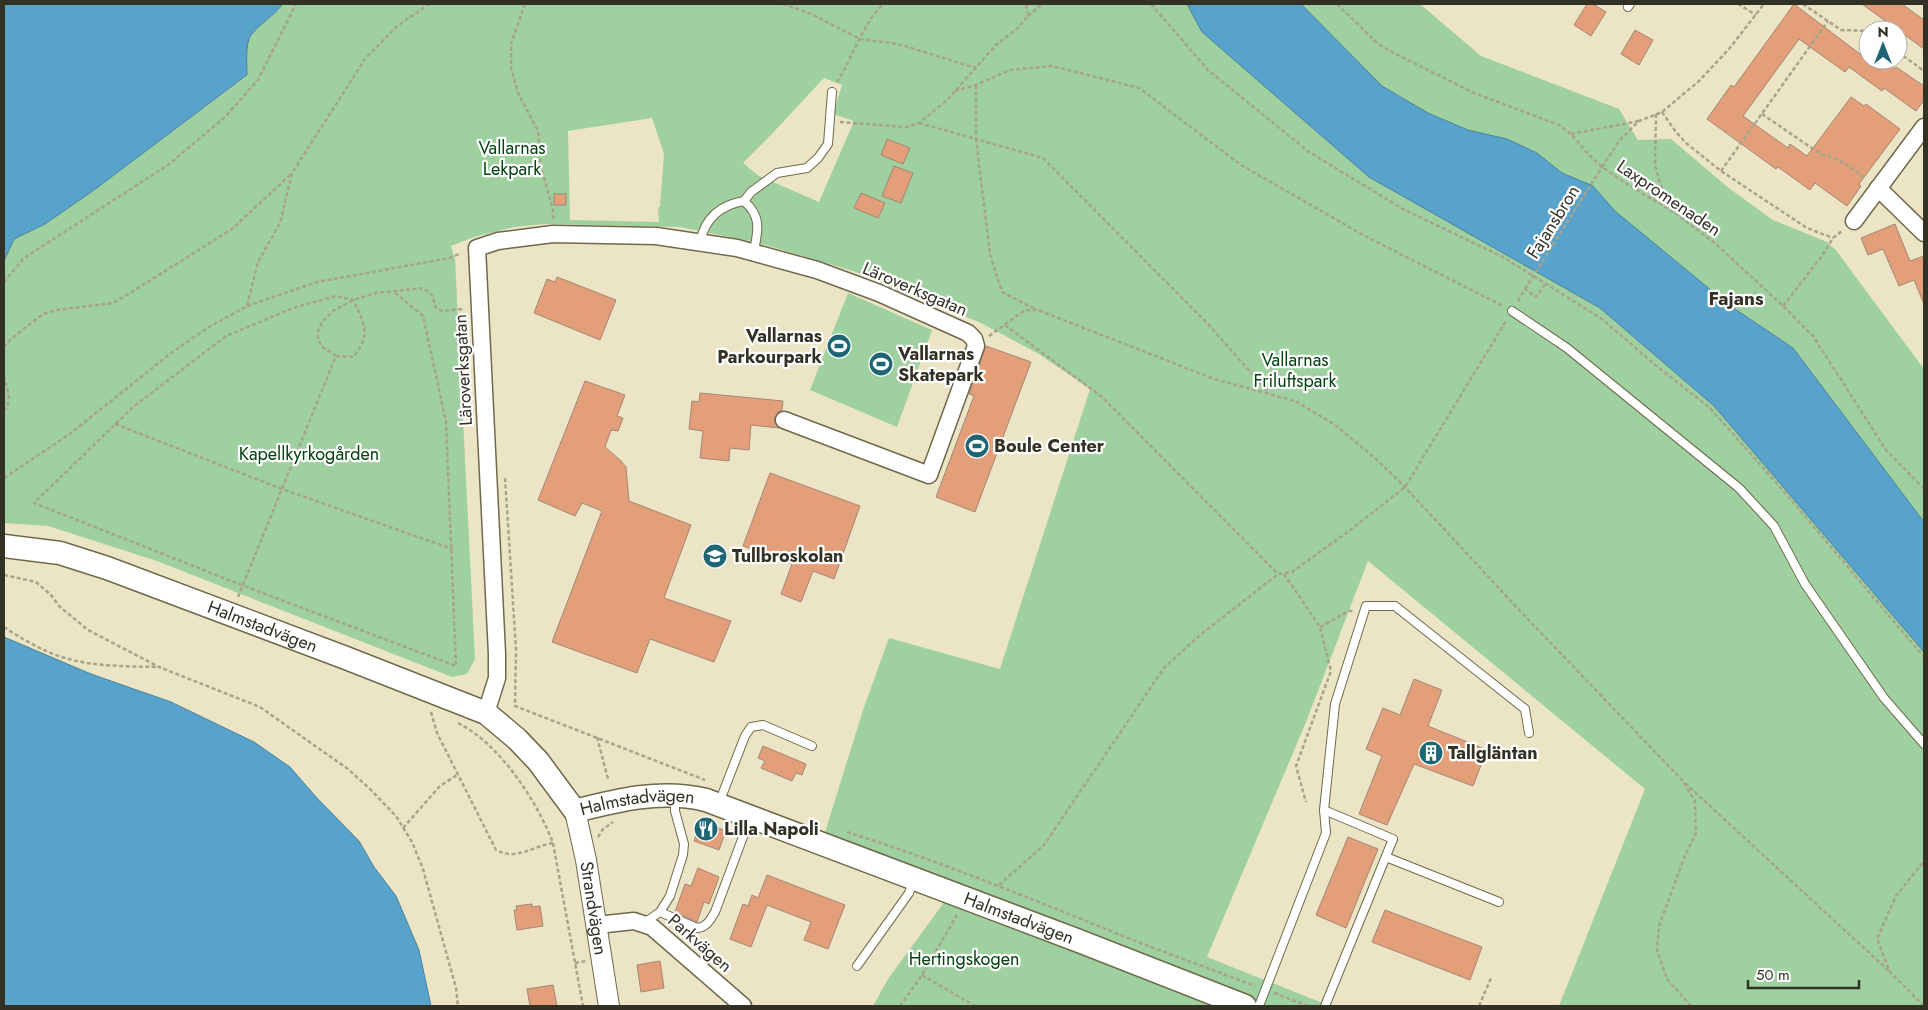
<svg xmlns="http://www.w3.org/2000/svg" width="1928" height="1010" font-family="Jost,sans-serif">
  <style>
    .green { fill: #9ed0a0; fill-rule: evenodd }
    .water { fill: #57a3cc; stroke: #4c819a }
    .building { fill: #e39f79; stroke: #a38675 }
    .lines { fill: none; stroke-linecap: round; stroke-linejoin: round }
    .service-casing { stroke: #6f694c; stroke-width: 10 }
    .minor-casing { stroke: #6f694c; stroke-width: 19 }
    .tertiary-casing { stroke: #6f694c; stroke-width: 22 }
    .secondary-casing { stroke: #6f694c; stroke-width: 25 }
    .path { stroke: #a8a38a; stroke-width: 2.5; stroke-dasharray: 4 2.5; stroke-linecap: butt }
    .service { stroke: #fff; stroke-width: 8 }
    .minor { stroke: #fff; stroke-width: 16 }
    .tertiary { stroke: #fff; stroke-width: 20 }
    .secondary { stroke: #fff; stroke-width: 22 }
    .path-bridge { stroke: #a8a38a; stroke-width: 2.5; stroke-dasharray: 4 2.5; stroke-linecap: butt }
    .labels { text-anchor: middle; stroke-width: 4.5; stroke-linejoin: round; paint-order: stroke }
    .park-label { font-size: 18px; fill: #01420e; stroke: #fff }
    .street-label { font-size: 18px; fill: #333124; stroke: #fff }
    .poi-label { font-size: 18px; font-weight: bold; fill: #333124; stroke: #fff; text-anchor: start }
    .neighbourhood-label { font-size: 19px; font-weight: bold; fill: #333124; stroke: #fff }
  </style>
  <rect width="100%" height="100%" fill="#ece5c5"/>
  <g class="green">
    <path d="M283,4H1187L1202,32L1524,265L1600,308L1714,406L1924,652V1006H1559L1645,789L1368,561L1306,722L1207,957L1330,1006H873L888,979L945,901L819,852L863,710L889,638L1000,669L1090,389L1039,354L979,322L853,271L755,242L680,227L545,224L514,227L474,237L451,246L455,259L475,659L467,674L452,677L157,561L48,526L4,523V261L14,239L45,224L94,190L247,76C247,66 245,43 251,35C260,23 274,16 283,4ZM824,78L842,85L833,114L854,121L819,202L759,176L743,163L768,138ZM652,118L664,154L660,207H658L659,222L570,220L568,131Z"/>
    <path d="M1301,4H1420L1481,56L1619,109L1638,140L1671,139L1730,189L1773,220L1827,242L1835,249L1924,369V522L1793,348L1729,305L1615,211L1593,186L1562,173L1537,153L1507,139L1468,130L1428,113L1382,86Z"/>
    <path d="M848,293L932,330L897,427L810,390Z"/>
  </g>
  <g class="water">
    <path d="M4,4H283C274,16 260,23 251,35C245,43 247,65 247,75L94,190L45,224L14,239L4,261Z"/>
    <path d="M1187,4H1301L1382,86L1428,113L1468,130L1507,139L1537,153L1562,173L1593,186L1615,211L1729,305L1793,348L1924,522V652L1714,406L1600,308L1369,177L1202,32Z"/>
    <path d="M4,637L91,674L171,702L254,742L290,767L316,797L359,841L374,867L396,896L419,950L431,1006H4Z"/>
  </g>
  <g class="building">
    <path d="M1587,4H1593L1606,12L1591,36L1574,25Z"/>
    <path d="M1794,4L1868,60H1883L1895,69L1896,67L1924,86V100L1916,111L1884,88L1882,91L1849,67L1845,72L1799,39L1743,116L1788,148L1790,144L1807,156L1851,97L1864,106L1866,104L1900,129L1859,184L1861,186L1847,206L1815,183L1810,190L1778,167L1776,169L1707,119L1731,85L1734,87Z"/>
    <path d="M1862,4H1902L1924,20V49Z"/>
    <path d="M1635,30L1653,40L1639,65L1621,54Z"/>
    <path d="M887,139L910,148L903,164L881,155Z"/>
    <path d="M894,166L913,173L901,203L882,196Z"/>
    <path d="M861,193L885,203L878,218L854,208Z"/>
    <rect x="554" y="194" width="12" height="11"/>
    <path d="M1895,224L1910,261L1924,256V304L1914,280L1899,286L1883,249L1868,255L1861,238Z"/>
    <path d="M557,277L616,300L600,340L534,313L547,279L555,282Z"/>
    <path d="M986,346L1031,362L975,512L936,497L974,396L969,394Z"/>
    <path d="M585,381L625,395L617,416L623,418L618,431L611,430L605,447L620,460L626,467L629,501L691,525L664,598L731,621L714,662L650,639L637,673L552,642L602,511L582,503L575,516L538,500Z"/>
    <path d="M700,393L783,401L782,410L777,413L775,417L774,422L779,428L751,425L749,450L730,448L729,461L700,458L703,431L689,429L692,401L699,402Z"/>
    <path d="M770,473L860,506L834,579L813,571L801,602L781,594L792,564L743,546Z"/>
    <path d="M1414,679L1442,690L1428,726L1487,750L1473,786L1414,764L1387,825L1359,814L1382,756L1366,749L1383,708L1400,715Z"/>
    <path d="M763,746L806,764L802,775L796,773L792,781L761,768L765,761L758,758Z"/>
    <path d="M701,821L726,831L719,850L694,841Z"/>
    <path d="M1348,837L1378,849L1346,928L1316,915Z"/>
    <path d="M698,868L719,877L709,904L704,902L697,922L675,912L685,884L691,886Z"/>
    <path d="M767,875L845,905L828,949L804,940L811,922L767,905L751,947L730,939L743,904L748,906L752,895L758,898Z"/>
    <path d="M532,904V907L540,906L543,926L517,930L514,910H517L516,906Z"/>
    <path d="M1385,910L1482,947L1470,980L1372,942Z"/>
    <path d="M660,961L664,988L641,992L637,965Z"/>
    <path d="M553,985L557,1006H530L527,989Z"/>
  </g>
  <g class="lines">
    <defs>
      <g id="service">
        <path d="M1628,7L1630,4"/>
        <path d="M744,201C762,217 758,230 754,251"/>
        <path d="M700,242C705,218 720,205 744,201L751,192L777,173L807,168L818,158L828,144L832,92"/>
        <path d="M1512,311L1567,348L1739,488L1774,526L1805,584L1884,698L1924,744"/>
        <path d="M719,803L745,736L751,727L763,725L812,746"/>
        <path d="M1324,810L1393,839L1325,1006"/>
        <path d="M1386,857L1499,902"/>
        <path d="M660,912L697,928C707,927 710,920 715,912L750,818"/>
        <path d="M644,923L660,912L670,896L683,855L684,844L675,811V797"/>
        <path d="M857,966L909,893L914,880"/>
        <path d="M1259,1006L1326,833L1324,810L1335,704L1366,606H1395L1525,709L1529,733"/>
      </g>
      <g id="minor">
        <path d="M1878,188L1924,233"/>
        <path d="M1854,221L1924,127"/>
        <path d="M486,713L497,678V654L477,248L498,241L553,234L656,236L737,248L817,270L879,293L968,333L974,339L976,346L929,475L784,420"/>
        <path d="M597,925L634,921L652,927L743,1006"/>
      </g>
      <g id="tertiary">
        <path id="s1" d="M575,811L586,860L609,1006"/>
      </g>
      <g id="secondary">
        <path id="s2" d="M4,546L60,553L107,568L346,658L486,713L517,739L538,761L575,811C618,800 661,789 706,800L1079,941L1245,1006"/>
      </g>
    </defs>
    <use href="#service" class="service-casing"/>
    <use href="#minor" class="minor-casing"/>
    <use href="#tertiary" class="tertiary-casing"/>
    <use href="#secondary" class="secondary-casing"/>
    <g class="path">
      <path d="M525,4L511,44V68L518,93L538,131L541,167L553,210V220"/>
      <path d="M783,4L809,13L860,39L898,44L976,68"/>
      <path d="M1151,4L1208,70L1309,152L1403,209L1503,257L1602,319L1654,364L1710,408L1781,488L1924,657"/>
      <path d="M1337,4L1377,43L1392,52L1474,93L1559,125L1571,134L1588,154L1602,167L1625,183L1674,212L1717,245L1783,306L1813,336L1886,450L1924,489"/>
      <path d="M1738,4L1756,15"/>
      <path d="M1803,4L1841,30L1868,31"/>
      <path d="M1028,16L1042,4"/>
      <path d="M1898,52L1924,71"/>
      <path d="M837,82C853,57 862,25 883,4"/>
      <path d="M976,85V139L1043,158L1208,324L1268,392"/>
      <path d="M955,91L976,85L1010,70L1052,66L1139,88L1241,165L1365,236L1503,306"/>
      <path d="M1662,112L1676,132L1686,143L1721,171L1807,228L1833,238"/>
      <path d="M1656,114L1655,165L1660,183L1674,211"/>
      <path d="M1762,114L1822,155C1840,158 1852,168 1866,179"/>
      <path d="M840,122L906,127L919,123L947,100L997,44L1018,28L1028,16L1026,4"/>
      <path d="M919,123L976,139L990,254L1002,292L1037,310"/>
      <path d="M1571,134L1639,121"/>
      <path d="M1602,167L1619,141L1639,121L1662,112L1699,81L1729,49L1764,4"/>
      <path d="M1721,171L1828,21"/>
      <path d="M4,282L24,258L168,165L224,118L258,80L296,4"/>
      <path d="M1518,301L1525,289L1536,297L1546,283"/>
      <path d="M247,306L317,282L450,258L461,253"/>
      <path d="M1783,306L1822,256L1833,238L1842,231"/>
      <path d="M1005,325L1102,397L1278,574"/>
      <path d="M989,336L1025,310H1038L1214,379L1295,401L1334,424L1376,459L1405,487L1522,613L1682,780L1695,801L1696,833L1684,858L1659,926L1657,950L1667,979L1691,1006"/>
      <path d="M4,347L12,338L43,314L56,310L113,303L130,293L232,229L291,174"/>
      <path d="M336,356L353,357C372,336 364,322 353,300L336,296L293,308L226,336L133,407L34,503L244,586L456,666L446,422L423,316L393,291"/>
      <path d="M4,376C6,387 12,397 6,408L4,409"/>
      <path d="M115,424L282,489L452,549"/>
      <path d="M4,478L71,433L171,353L209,327L247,306L258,262L280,223L292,173L365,59L396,27L429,4"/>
      <path d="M505,478L516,649L515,706L705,780"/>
      <path d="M1284,574L1320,627L1331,671L1296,766L1306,802"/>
      <path d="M4,575L36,582L51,595L59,606L88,630L159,667L260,707L348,769L370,789L396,816L412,842L423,869L456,988L458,1006"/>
      <path d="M238,597L336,356L321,346L317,334L322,322L333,311L353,300L376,293L423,288L432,295L436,308L442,311L464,309"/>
      <path d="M4,627C22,639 44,652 65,658C95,667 127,666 157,667"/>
      <path d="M1320,627L1349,611H1354"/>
      <path d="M431,712L437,733L496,850C516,861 533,846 553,843"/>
      <path d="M458,723C500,744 537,801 553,843L583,1006"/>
      <path d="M597,737L608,779"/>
      <path d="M1685,783L1890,972"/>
      <path d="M403,828L440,786L457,775"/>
      <path d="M847,832C946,863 1041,903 1138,942C1177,957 1216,971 1255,986"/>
      <path d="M598,837L603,829L613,822"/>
      <path d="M999,885L1044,845L1164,668L1199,636L1278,574L1292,572L1353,528L1405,487L1506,321"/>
      <path d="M575,963L586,961"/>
      <path d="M922,975L975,1006"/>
      <path d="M1274,993L1308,1006"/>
      <path d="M900,1006L922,975L957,915"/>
      <path d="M1479,1006L1491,978"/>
      <path d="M1924,1006L1890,972L1877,939L1896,896L1924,861"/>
    </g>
    <use href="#service" class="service"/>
    <use href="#minor" class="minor"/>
    <use href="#tertiary" class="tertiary"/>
    <use href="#secondary" class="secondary"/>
    <path class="path-bridge" d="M1525,289L1602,167"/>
  </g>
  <defs>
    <symbol id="stadium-disc" viewBox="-11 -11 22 22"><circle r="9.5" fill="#1f6675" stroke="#fff"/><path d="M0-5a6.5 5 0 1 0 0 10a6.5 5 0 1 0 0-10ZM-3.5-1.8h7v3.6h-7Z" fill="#fff"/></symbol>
    <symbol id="school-disc" viewBox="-11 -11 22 22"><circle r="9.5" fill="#1f6675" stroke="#fff"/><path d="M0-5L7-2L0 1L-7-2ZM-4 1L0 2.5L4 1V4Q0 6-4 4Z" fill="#fff"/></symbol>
    <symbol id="building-disc" viewBox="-11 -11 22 22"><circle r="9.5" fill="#1f6675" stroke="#fff"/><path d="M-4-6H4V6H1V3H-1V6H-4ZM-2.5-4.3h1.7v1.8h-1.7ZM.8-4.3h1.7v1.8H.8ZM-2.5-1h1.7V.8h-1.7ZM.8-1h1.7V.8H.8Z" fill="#fff"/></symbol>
    <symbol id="restaurant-disc" viewBox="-11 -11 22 22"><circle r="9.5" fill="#1f6675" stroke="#fff"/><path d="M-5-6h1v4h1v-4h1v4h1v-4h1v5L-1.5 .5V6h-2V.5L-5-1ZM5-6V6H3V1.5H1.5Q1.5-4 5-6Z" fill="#fff"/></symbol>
  </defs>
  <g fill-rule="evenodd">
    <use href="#stadium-disc" x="825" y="332" width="28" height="28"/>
    <use href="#stadium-disc" x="867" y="350" width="28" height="28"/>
    <use href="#stadium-disc" x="963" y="432" width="28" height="28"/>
    <use href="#school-disc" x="701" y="542" width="28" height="28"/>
    <use href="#building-disc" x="1417" y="739" width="28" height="28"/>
    <use href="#restaurant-disc" x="692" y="815" width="28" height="28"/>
  </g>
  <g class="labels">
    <g class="park-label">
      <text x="512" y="154">Vallarnas<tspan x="512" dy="21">Lekpark</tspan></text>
      <text x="1295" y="366">Vallarnas<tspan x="1295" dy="21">Friluftspark</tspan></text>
      <text x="309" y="460">Kapellkyrkogården</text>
      <text x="964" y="965">Hertingskogen</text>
    </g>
    <g class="street-label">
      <text transform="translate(1669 198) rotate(34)" y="6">Laxpromenaden</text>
      <text transform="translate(1553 222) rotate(-58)" y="6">Fajansbron</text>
      <text transform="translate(915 289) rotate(23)" y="6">Läroverksgatan</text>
      <text transform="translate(463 370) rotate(-93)" y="6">Läroverksgatan</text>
      <text dy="6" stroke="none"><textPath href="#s2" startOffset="272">Halmstadvägen</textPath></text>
      <text dy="6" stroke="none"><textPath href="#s2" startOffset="708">Halmstadvägen</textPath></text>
      <text dy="6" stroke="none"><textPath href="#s1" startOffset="99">Strandvägen</textPath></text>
      <text dy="6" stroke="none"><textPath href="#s2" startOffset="1112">Halmstadvägen</textPath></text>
      <text transform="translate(700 943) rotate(41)" y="6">Parkvägen</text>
    </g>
    <g class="poi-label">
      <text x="822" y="342" text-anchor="end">Vallarnas<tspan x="822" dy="21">Parkourpark</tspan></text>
      <text x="898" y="360">Vallarnas<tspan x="898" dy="21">Skatepark</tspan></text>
      <text x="994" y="452">Boule Center</text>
      <text x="732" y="562">Tullbroskolan</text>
      <text x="1448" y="759">Tallgläntan</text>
      <text x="724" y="835">Lilla Napoli</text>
    </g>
    <g class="neighbourhood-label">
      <text x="1736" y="305">Fajans</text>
    </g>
  </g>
  <rect width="1928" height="1010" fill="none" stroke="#333124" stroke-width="10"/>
  <g transform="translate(1883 45)"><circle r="24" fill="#ffffff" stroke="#adada7"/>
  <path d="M0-4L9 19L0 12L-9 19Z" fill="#1f6675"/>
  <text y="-8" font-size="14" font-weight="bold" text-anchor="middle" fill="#333124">N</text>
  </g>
  <path d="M1748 980v8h111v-8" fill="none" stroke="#333124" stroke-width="2.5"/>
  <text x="1756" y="980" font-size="15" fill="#333124" stroke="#ffffff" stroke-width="4" paint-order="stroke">50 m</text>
</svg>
